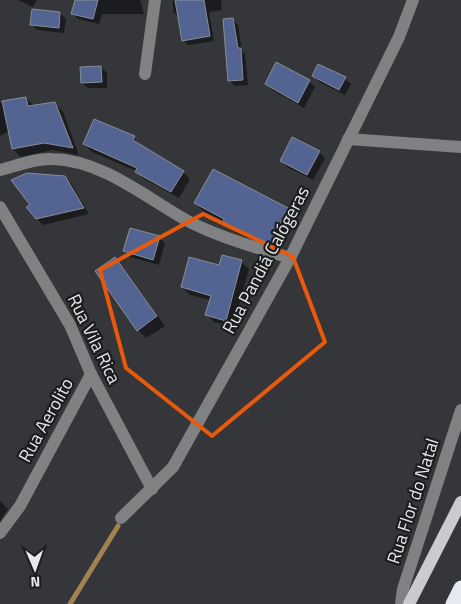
<svg xmlns="http://www.w3.org/2000/svg" width="461" height="604" font-family="'Titillium Web',sans-serif">
  <style>
    .shadow { fill: #0007 }
    .lines { fill: none; stroke-linecap: round; stroke-linejoin: round }
    .stream { stroke: #a18251; stroke-width: 5 }
    .building { fill: #536492; stroke: #8a8d92 }
    .minor { stroke: #808183; stroke-width: 12 }
    .major { stroke: #c9cbd0; stroke-width: 12 }
    .highway { stroke: #e6e9ef; stroke-width: 15 }
    .marked { fill: none; stroke: #e8590c; stroke-width: 4; stroke-linejoin: round }
    .labels { text-anchor: middle; stroke-width: 4.5; stroke-linejoin: round; paint-order: stroke }
    .street-label { font-size: 18px; fill: #e8e9ec; stroke: #1c1d1f }
  </style>
  <rect width="100%" height="100%" fill="#34363a"/>
  <g class="shadow">
    <path d="M18,0H37L33,7Z"/>
    <path d="M76,0H140L144,14H102L99,24L78,19L72,13Z"/>
    <path d="M173,0H221L222,10L209,12L214,41L188,45L183,40L178,16L173,12Z"/>
    <path d="M60,13L66,19L64,33L37,30L31,24Z"/>
    <path d="M233,20L238,25L242,51L245,54L248,85L235,86L230,81Z"/>
    <path d="M101,67L107,73V88H88L82,83Z"/>
    <path d="M314,76L345,78L351,84L345,95L319,82Z"/>
    <path d="M309,81L315,87L304,108L272,90L266,84Z"/>
    <path d="M26,98L34,106L55,104L63,112L79,155L52,150L21,157L13,149L9,131L0,136V103Z"/>
    <path d="M94,120L134,138L141,146L183,172L190,179L179,198L144,179L136,171L92,152L84,144Z"/>
    <path d="M319,152L325,158L313,180L287,167L281,161Z"/>
    <path d="M65,177L71,183L89,214L43,225L37,219Z"/>
    <path d="M195,203L287,209L294,216L278,250L259,244L231,230L225,222L202,210Z"/>
    <path d="M159,238L165,243L159,265L130,257L124,251Z"/>
    <path d="M223,256L242,262L249,269L233,327L214,322L207,315L211,300L190,295L182,287L220,267Z"/>
    <path d="M115,259L123,267L165,326L146,338L138,330Z"/>
    <path d="M0,501L8,509L0,521Z"/>
  </g>
  <g class="lines">
    <path class="stream" d="M70,604L118,526"/>
  </g>
  <g class="building">
    <path d="M75,0H98L93,19L71,14Z"/>
    <path d="M175,0H204L210,36L182,41Z"/>
    <path d="M32,9L60,12L59,28L30,25Z"/>
    <path d="M233,18L238,48H241L243,80L228,81L223,19Z"/>
    <path d="M276,62L310,80L298,103L265,84Z"/>
    <path d="M318,64L346,77L339,90L312,76Z"/>
    <path d="M101,66L102,82L81,83L80,67Z"/>
    <path d="M26,97L28,106L55,102L73,148L44,143L12,149L2,101Z"/>
    <path d="M94,119L135,136L133,140L184,171L171,192L135,172L137,168L83,144Z"/>
    <path d="M292,137L320,151L307,175L280,161Z"/>
    <path d="M213,169L288,208L270,243L251,237L223,223L224,219L194,203Z"/>
    <path d="M27,173L65,176L84,208L36,219L26,207L30,205L11,180Z"/>
    <path d="M130,228L160,236L153,260L123,251Z"/>
    <path d="M222,255L242,260L226,321L205,315L211,296L181,287L189,257L219,265Z"/>
    <path d="M115,257L157,316L137,331L95,271Z"/>
  </g>
  <g class="lines">
    <g class="minor">
      <path d="M145,74L155,0"/>
      <path d="M348,139L461,147"/>
      <path d="M0,170C16,166 36,158 52,159C102,160 145,197 186,220C218,237 255,247 290,258"/>
      <path d="M0,207L70,325L91,374L152,489"/>
      <path d="M121,518L173,467L290,258L399,37L413,0"/>
      <path d="M0,533L20,506L91,374"/>
      <path d="M401,604L403,589L461,410"/>
    </g>
    <path class="major" d="M409,604L461,502"/>
    <path class="highway" d="M453,604L461,588"/>
  </g>
  <path class="marked" d="M203,214L293,257L325,342L212,436L126,368L100,270Z"/>
  <g class="labels">
    <g class="street-label">
      <text transform="translate(266 260) rotate(-62)" y="6">Rua Pandiá Calógeras</text>
      <text transform="translate(94 339) rotate(64)" y="6">Rua Vila Rica</text>
      <text transform="translate(46 420) rotate(-61)" y="6">Rua Aerolito</text>
      <text transform="translate(413 501) rotate(-72)" y="6">Rua Flor do Natal</text>
    </g>
  </g>
  <g transform="translate(35 569) rotate(178)" stroke="#1c1d1f" stroke-width="4" paint-order="stroke">
  <path d="M0-4L9 19L0 12L-9 19Z" fill="#e8e9ec"/>
  <text y="-8" font-size="14" font-weight="bold" text-anchor="middle" fill="#e8e9ec">N</text>
  </g>
</svg>
